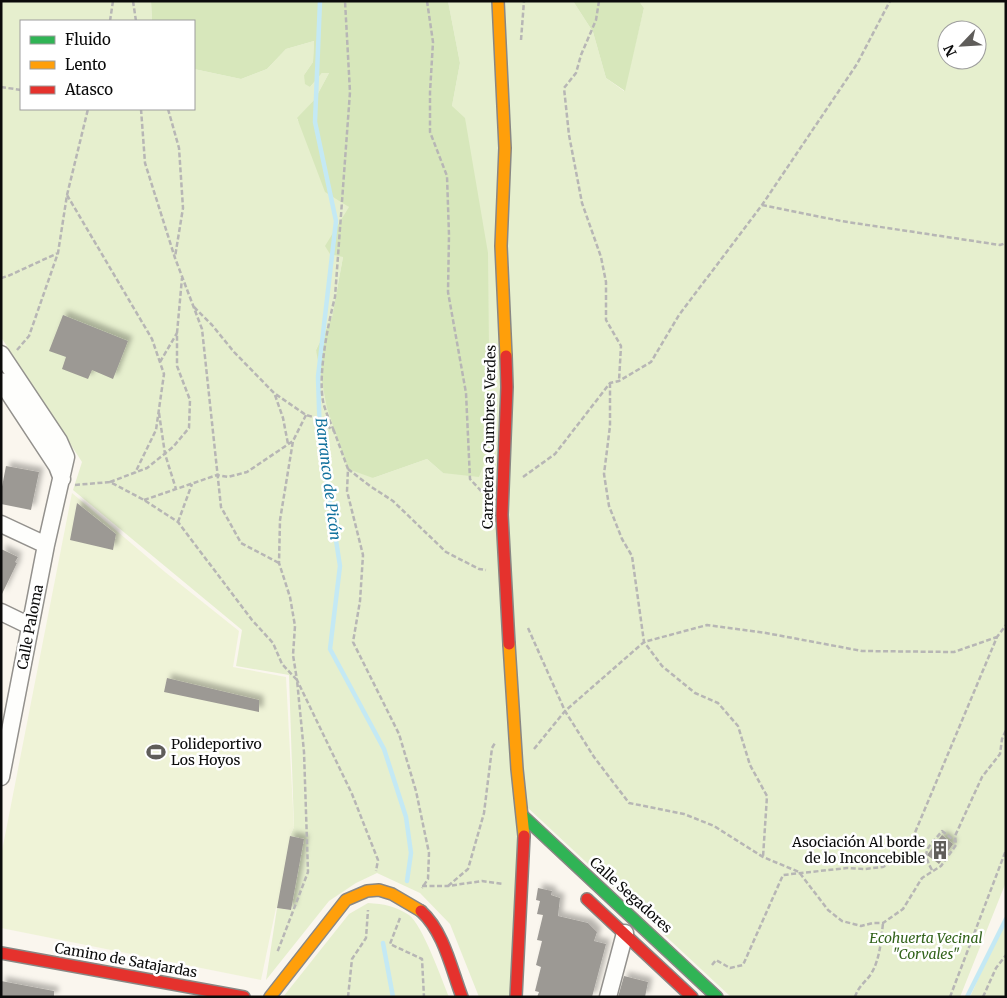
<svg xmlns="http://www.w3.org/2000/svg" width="1007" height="998" viewBox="0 0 1007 998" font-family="Merriweather,serif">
<defs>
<filter id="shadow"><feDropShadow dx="4.5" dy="-4.5" stdDeviation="2.5" flood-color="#0004"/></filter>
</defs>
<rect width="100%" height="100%" fill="#faf6ee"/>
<path fill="#e6efce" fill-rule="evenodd" d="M1,1H151L152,21H21V109H194V69L241,79L267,69L286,49L314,41L313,62L304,75L310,87L322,73H329L315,99L297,119L349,207L343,257L332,317L316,350L373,478L427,459L443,473L452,106L460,63L448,1H573L593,32L606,78L624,91L644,8L639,1H1006V882L960,997H731L527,807L510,997H479L450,924L420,893L377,873L356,883L329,901L266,980L277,908L291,910L304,839L290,836L294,827L289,675L236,666L242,630L73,490L82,462L1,337ZM947,30H977V60H947Z
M368,903C384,904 395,906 409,915C422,924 442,980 449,997H283L349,914Z
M1006,917V997H970Z"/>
<path fill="#d7e7bb" d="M151,1H448L460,63L452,106L465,118L488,253L490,448L479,477L443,473L427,459L373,478L348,469L327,408L316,350L332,317L343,257L330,254L325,246L349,207L325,192L297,118L315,99L329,73H322L310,87L305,84L304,75L313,62L314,41L286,49L267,69L241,79L194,69V21H152Z
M573,1H639L644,8L625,91L606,78L593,32Z"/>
<path fill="#eff3d7" d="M72,493L165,572L239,631L233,667L286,677L294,827L290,836L304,839L291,910L276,908L261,980L1,928V856Z"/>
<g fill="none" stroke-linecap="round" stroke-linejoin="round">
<path stroke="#c4e9f4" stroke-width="4.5" d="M320,1L315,122L336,221L318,377L320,438L340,566L330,649L384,749L406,817L411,853L407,881
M383,943L393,997
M967,997L1006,919"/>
</g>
<path fill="#9c9994" filter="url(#shadow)" d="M63,315L128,341L113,379L92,370L88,379L62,369L66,357L49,351Z
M6,466L39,472L31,510L1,504V492Z
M77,503L116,534L113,550L70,540Z
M1,549L18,557L15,562L17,563L1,596Z
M167,678L259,700V712L164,692Z
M942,835L953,844L939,864L927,855Z
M290,836L304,839L291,910L277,908Z
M538,888L552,891L551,895L560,898L558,916L588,923L597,932L594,941L606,944L592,997H537L539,992L535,991L541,967L536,965L542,941L537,940L543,915L537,914L540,901L536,900Z
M624,976L648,982L645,997H618Z
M1,981L54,991V997H1Z"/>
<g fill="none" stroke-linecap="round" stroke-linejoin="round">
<g stroke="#93918d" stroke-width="19">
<path id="street" d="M1,354L59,441L66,457L46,545L1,777
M1,381L57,466L62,479
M1,524L46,545
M1,612L30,626
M608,997L625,933"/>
</g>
<g stroke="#898784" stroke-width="14">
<path id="fast" d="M523,816L717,997"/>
</g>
<g stroke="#898784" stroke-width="14">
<path id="slow" d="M498,1L505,148L501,246L506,356
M509,644L517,769L524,836
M270,997L346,900L367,891L379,890L392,894L421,911"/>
</g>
<g stroke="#898784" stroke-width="14">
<path id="jam" d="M506,356L507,387L502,515L509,644
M587,899L692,997
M421,911C444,932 451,968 462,997
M1,953L244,997
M516,997L524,836"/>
</g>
<path stroke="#b7b6b5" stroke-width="2.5" stroke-dasharray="5 2.5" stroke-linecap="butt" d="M133,1L136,21
M427,1L433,42L430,92V132L447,176L449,235L448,292L466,393L470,479L483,493
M599,1L596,20L581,55L576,73L564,88L569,135L582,203L601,257L606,282V320L621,346L619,381
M110,21L113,1
M521,40L524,1
M1,87L21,90
M141,109L145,163L175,258L202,329L221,507L241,543L279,563
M168,109L179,148L183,208L175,257
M67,195L152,339L164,374L156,430L135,473
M762,205L841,221L1000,245L1006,243
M1,278L8,276L58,253
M194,307L212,325L234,352L274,393L306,415L317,418L334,431L348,469L347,491L363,555L360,601L353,642L399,734L416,791L429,853L428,879L422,888
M17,350L29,336L58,253L67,195L88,109
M160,362L177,333
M610,383V426L604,474L609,506L622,539L632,556L644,642L662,666L695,693L718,703L738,726L750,765L767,796L763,857
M275,395L283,418L288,444
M159,413L165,454L176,489
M306,415L293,441L280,520L279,563L290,597L295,626L293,655L297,680L352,794L378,860L376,871
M334,431C330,421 325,411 323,401C318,374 328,324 335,297L350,92L345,1
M348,469L370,486L393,501L446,552L479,569L486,570
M523,477L555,454L610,383L619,381L651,362L679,315L762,205L857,64L890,1
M110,482L147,468L173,447L189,428L190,400L177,366V333L182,278
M75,485L110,482L144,500L178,522L252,620L273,643L282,664L297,680L304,752L308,872L277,953
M144,500L217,475L228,477L247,472L293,441
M178,522L192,484
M528,628L565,711L594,757L629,803L684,814L714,826L763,857L799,872L828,910L842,921L861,926L873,923H883L903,909L922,878L941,866L956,845L955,836L982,777L1000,754L1002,739L1006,730
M534,749L565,711L644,642L707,625L766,633L862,651L954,652L997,637
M932,870C920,849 929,848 942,831L955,841
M422,886H448L482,881L503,884
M448,886L468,869L484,813L492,748L495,743
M400,918L390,944L422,959L424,997
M712,965L716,960L730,968L743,965L783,875L847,868L865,869L883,867L906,854L997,637L1006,625
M348,997L352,959L366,938L368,910
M855,997C859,985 865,983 871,974C880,959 881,941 883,923
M950,997L1006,850
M983,997L996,968L1006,955"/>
<use href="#street" stroke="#fefefc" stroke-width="16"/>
<use href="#fast" stroke="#30b455" stroke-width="11"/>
<use href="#slow" stroke="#ff9f0a" stroke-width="11"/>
<use href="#jam" stroke="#e5322d" stroke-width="11"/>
</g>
<defs>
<g id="stadium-bare" transform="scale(1.5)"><path d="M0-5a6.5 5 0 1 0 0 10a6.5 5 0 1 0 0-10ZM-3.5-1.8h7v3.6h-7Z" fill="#5f5d5a" stroke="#fff" stroke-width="2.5" paint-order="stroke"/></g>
<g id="building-bare" transform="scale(1.5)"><path d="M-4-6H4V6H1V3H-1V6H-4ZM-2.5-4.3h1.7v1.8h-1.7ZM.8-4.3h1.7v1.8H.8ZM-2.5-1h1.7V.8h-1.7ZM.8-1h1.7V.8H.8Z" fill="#5f5d5a" stroke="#fff" stroke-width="2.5" paint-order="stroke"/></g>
</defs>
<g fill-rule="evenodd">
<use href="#stadium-bare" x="156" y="752"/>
<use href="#building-bare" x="940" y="850"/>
</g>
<g text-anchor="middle" stroke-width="5" stroke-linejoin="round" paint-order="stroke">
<g font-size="14" fill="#0b0b0b" stroke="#fff">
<text transform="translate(489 437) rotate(-89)" y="5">Carretera a Cumbres Verdes</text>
<text transform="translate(30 627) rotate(-79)" y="5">Calle Paloma</text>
<text transform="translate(631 895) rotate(42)" y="5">Calle Segadores</text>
<text transform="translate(126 960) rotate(10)" y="5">Camino de Satajardas</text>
</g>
<g font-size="14" fill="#0b0b0b" stroke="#fff" text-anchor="start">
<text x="171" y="749">Polideportivo<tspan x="171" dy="16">Los Hoyos</tspan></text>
<text x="925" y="847" text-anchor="end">Asociación Al borde<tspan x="925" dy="16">de lo Inconcebible</tspan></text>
</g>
<g font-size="14" font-style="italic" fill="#32631b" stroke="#fff">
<text x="926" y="943">Ecohuerta Vecinal<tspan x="926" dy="16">"Corvales"</tspan></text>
</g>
<g font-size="15" font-style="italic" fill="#13729e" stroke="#fff">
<text transform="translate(328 479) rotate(83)" y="5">Barranco de Picón</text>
</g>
</g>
<rect width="1007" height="998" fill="none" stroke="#0b0b0b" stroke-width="5"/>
<rect x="20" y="20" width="175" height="90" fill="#ffffff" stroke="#9d9d9d"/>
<rect x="30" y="36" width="25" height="8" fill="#30b455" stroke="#9d9d9d"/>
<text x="65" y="45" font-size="15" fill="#0b0b0b">Fluido</text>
<rect x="30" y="61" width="25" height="8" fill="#ff9f0a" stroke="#9d9d9d"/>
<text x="65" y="70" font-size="15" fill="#0b0b0b">Lento</text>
<rect x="30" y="86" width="25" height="8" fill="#e5322d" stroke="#9d9d9d"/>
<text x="65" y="95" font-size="15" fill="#0b0b0b">Atasco</text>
<g transform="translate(962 45) rotate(245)"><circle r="24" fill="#ffffff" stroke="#9d9d9d"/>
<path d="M0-4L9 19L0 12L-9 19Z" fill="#5f5d5a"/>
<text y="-8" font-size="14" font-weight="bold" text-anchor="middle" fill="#0b0b0b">N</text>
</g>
</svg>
